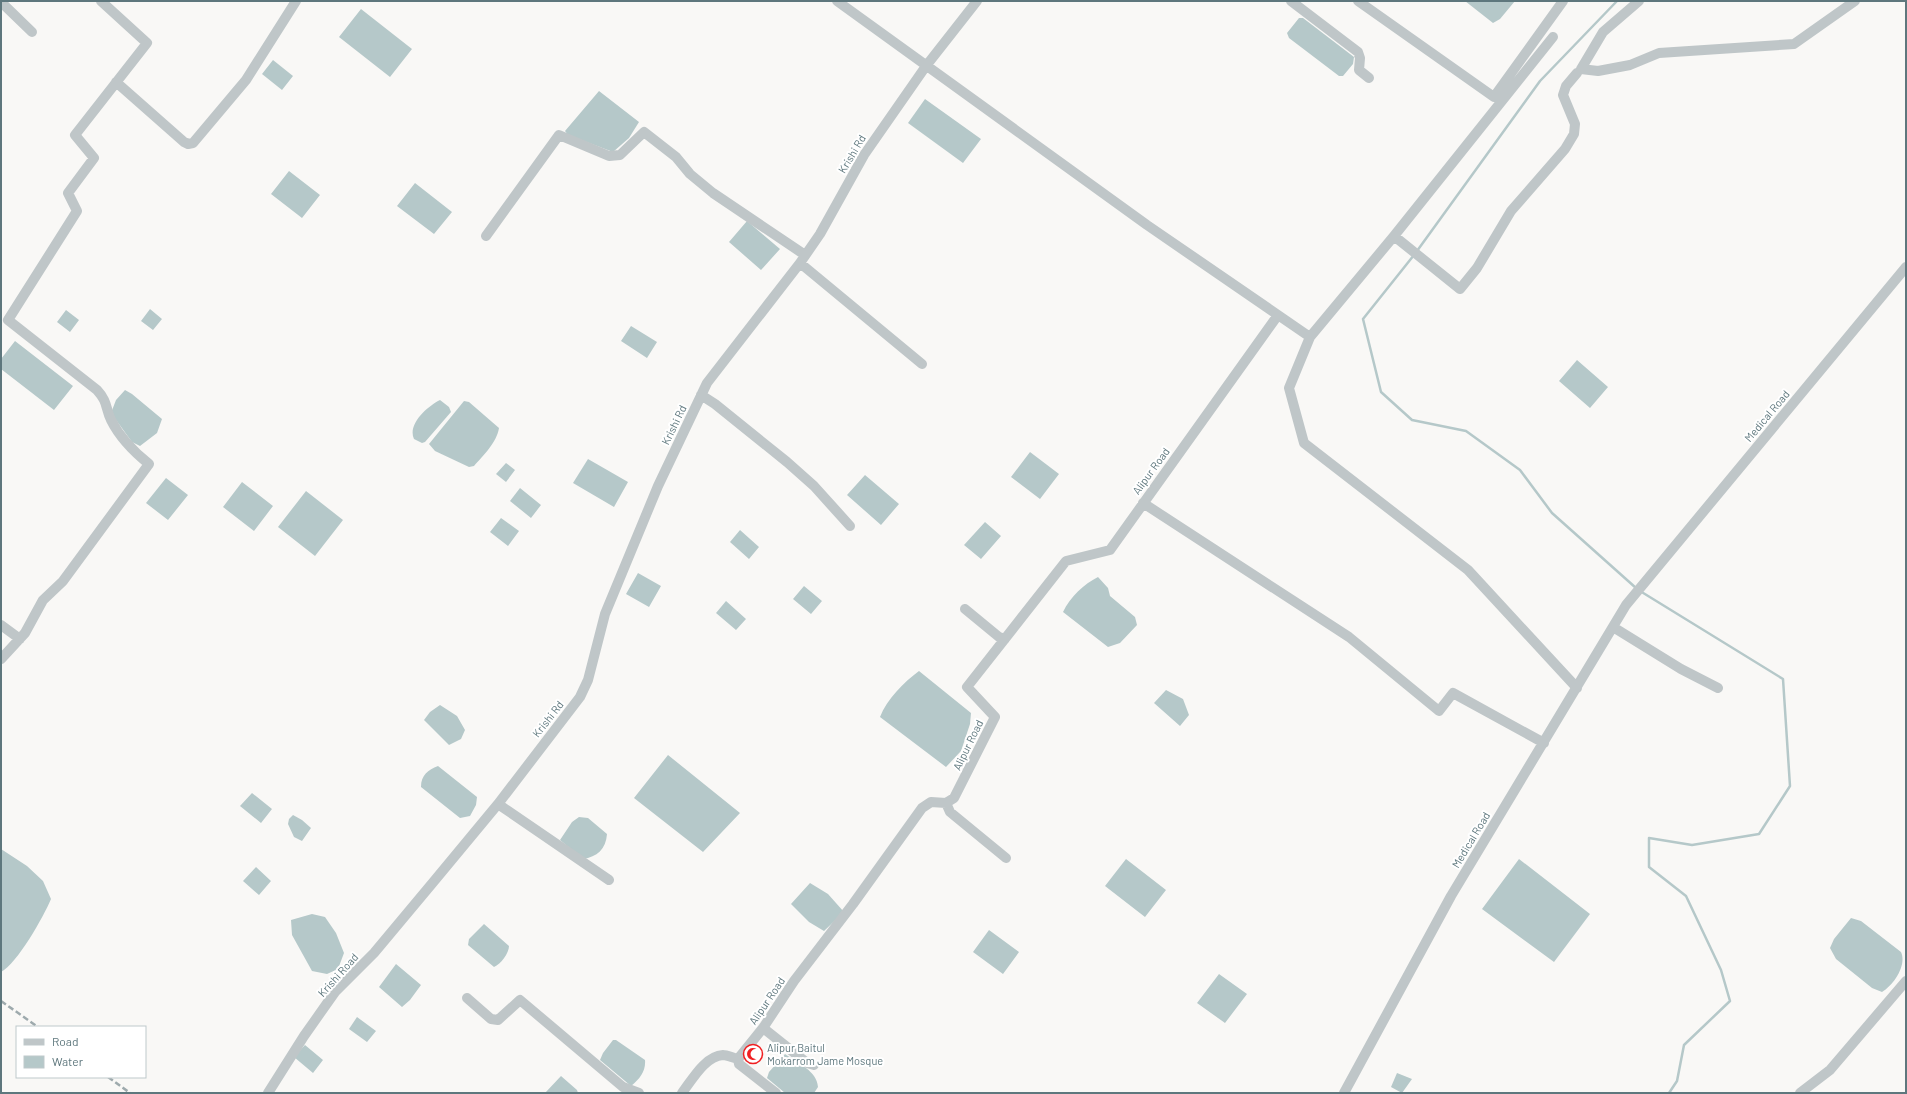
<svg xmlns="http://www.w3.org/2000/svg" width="1907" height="1094" viewBox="0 0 1907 1094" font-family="Barlow,sans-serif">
<rect width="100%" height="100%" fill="#f9f8f6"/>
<path fill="#b5c8c9" d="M1465,1H1515L1500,19L1493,23Z
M361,9L412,49L390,77L339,37Z
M1299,18H1303L1354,57L1353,64L1343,76H1339L1289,38L1287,33Z
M273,60L293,76L282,90L262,74Z
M599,91L639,122L629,138L613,152L568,135L565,131Z
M925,99L981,139L963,163L908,123Z
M289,171L320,195L302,218L271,194Z
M415,183L452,212L434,234L397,206Z
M747,221L780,249L761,270L729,242Z
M150,309L162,319L153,330L141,321Z
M66,310L79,320L70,332L57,322Z
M631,326L657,342L647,358L621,341Z
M15,341L73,386L54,410L1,369V359Z
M1577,360L1608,387L1590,408L1559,381Z
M125,390L132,394L162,419L157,433L140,446L132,442L111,413L116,400Z
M440,400L449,407L451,412L425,442L422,443L414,439C407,424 428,406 440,400Z
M464,401L469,402L499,428C497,442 483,456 474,466L469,467L435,451L429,444Z
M1030,452L1059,474L1040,499L1011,477Z
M588,459L628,482L614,507L573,483Z
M506,463L515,470L506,482L496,474Z
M865,475L899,504L881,525L847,495Z
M166,478L188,495L168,520L146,503Z
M242,482L273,506L254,531L223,507Z
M520,488L541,505L531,518L510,501Z
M306,491L343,520L315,556L278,527Z
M501,518L519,531L508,546L490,532Z
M985,522L1001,536L981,559L964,545Z
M740,530L759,547L749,559L730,542Z
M638,573L661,586L649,607L626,594Z
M1098,577L1108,588L1110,596L1135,617L1137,625L1120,643L1108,647L1063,612C1070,597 1084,584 1098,577Z
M804,586L822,601L811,614L793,599Z
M726,601L746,619L736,630L716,613Z
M919,671L971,713L970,724L961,751L946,767L880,717C887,699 904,682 919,671Z
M1166,690L1183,699L1189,715L1180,726L1154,703Z
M440,705L457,716L465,730L461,739L449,745L424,720L430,712Z
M668,755L740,813L703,852L634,798Z
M438,766L477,797L476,805L470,816L460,818L421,787C421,775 428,770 438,766Z
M252,793L272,809L261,823L240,806Z
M293,815L302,820L311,828L302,841L294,837L288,824L289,819Z
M579,817L588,818L607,834C606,849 597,857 583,859L560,840L572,822Z
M1,849L27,866L43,881L51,899C44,916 17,964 1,972Z
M1126,859L1166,890L1145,917L1105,886Z
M1519,859L1590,914L1554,962L1482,909Z
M256,867L271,881L259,895L243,881Z
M810,883L828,894L844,912L824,931L809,922L791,904Z
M312,914L325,917L336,933L344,953L338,969L327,974L312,971L292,935L291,920Z
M1851,918L1861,921L1901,952C1907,965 1894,985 1882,992L1872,988L1836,959L1830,948L1834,939Z
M484,924L509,946C509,953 501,964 494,967L468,945L469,939Z
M989,930L1019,952L1003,974L973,952Z
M396,964L421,985L410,1000L402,1007L379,987Z
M1219,974L1247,994L1225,1023L1197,1003Z
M357,1017L376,1031L367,1042L349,1029Z
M613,1040H616L645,1060C646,1071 640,1079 631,1086L600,1060L603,1053Z
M305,1045L323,1060L313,1073L294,1057Z
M785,1054C798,1063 817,1071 818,1087L814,1093H785L767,1078L769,1072Z
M1397,1073L1412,1079L1402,1093L1391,1087Z
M561,1076L577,1090L578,1093H545Z"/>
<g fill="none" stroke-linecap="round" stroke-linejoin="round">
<path stroke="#b5c8c9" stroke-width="2.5" d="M1417,251L1540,81L1617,1
M1414,255L1363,319L1381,392L1412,420L1466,431L1520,470L1552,513L1636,588
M1640,591L1783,679L1790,786L1759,834L1692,845L1649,838V867L1686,896L1721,970L1730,1001L1684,1045L1677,1081L1669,1093"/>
<path stroke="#bfc6c8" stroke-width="10" d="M837,1L1147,225L1310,337L1394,236L1553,37
M1291,1L1358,52L1360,58L1359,70L1369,78
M1358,1L1494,97L1563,1
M1639,1L1603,32L1581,69L1598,71L1630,65L1659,53L1794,44L1855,1
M1,2L32,32
M116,82L184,142L188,144L193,143L246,80L296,1
M486,236L559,135L609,156L620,155L644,132L676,157L690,174L713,193L805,255
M1394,236L1460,289L1477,268L1511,211L1565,149L1574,134L1575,124L1563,95L1566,86L1577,73
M800,263L922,364
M1310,337L1289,388L1304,443L1468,570L1577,688
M701,395L715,404L787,462L814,486L850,526
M1143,503L1349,637L1439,711L1453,693L1544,743
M965,609L999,637L1005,639
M1,625L20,639
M1613,627L1681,669L1718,688
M1,659L25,633L43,600L63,581L149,464C134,452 120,438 111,420C105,407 108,402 97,390L8,320L77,211L68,193L94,158L75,135L147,43L101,1
M946,803L950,812L1006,858
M498,804L609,880
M467,998L491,1019L498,1020L520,1000L623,1087L639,1093
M763,1028L807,1063L814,1065
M268,1093L304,1036L335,992L374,953L435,880L498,804L580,697L588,680L605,614L658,486L707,383L800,263L820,234L864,155L926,66L977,1
M682,1093C692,1080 705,1056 723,1055C727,1055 733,1058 738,1059
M776,1093L739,1064L738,1059L763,1028L794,981L853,904L922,808L931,802L946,803L954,798L995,717L967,687L1066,561L1110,550L1278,315
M1344,1093L1451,896L1626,605L1906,267
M1800,1093L1830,1070L1906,981"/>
<path stroke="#9eaaad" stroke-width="2.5" stroke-dasharray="6 3" stroke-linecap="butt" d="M1,1001L38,1027
M108,1077L130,1093"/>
</g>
<defs>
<g id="mosque-ring" transform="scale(1)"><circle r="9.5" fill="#fff" stroke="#f01f21" stroke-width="1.5"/><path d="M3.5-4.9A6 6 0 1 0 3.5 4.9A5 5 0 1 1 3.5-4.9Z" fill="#f01f21"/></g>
</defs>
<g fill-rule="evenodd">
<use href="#mosque-ring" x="753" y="1054"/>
</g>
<g text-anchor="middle" stroke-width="4" stroke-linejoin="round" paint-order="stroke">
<g font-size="11" fill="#5e777d" stroke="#fff">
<text transform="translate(852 154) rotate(-59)" y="4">Krishi Rd</text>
<text transform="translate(1767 416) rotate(-50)" y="4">Medical Road</text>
<text transform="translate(674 425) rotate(-64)" y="4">Krishi Rd</text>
<text transform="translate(1151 471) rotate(-54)" y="4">Alipur Road</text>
<text transform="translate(548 719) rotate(-52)" y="4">Krishi Rd</text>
<text transform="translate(968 745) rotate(-64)" y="4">Alipur Road</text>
<text transform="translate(1471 840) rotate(-59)" y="4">Medical Road</text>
<text transform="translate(338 975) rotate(-48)" y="4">Krishi Road</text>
<text transform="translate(767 1001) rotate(-56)" y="4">Alipur Road</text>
</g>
<g font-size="11" fill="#5e777d" stroke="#fff" text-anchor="start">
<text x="767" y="1052">Alipur Baitul<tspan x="767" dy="13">Mokarrom Jame Mosque</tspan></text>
</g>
</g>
<rect width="1907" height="1094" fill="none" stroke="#5e777d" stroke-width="4"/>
<rect x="16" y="1026" width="130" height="52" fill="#ffffff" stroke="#bfc9cb"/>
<rect x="24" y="1039" width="20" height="6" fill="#bfc6c8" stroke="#bfc9cb"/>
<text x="52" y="1046" font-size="12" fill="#5e777d">Road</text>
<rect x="24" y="1056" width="20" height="12" fill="#b5c8c9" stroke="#bfc9cb"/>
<text x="52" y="1066" font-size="12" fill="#5e777d">Water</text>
</svg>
